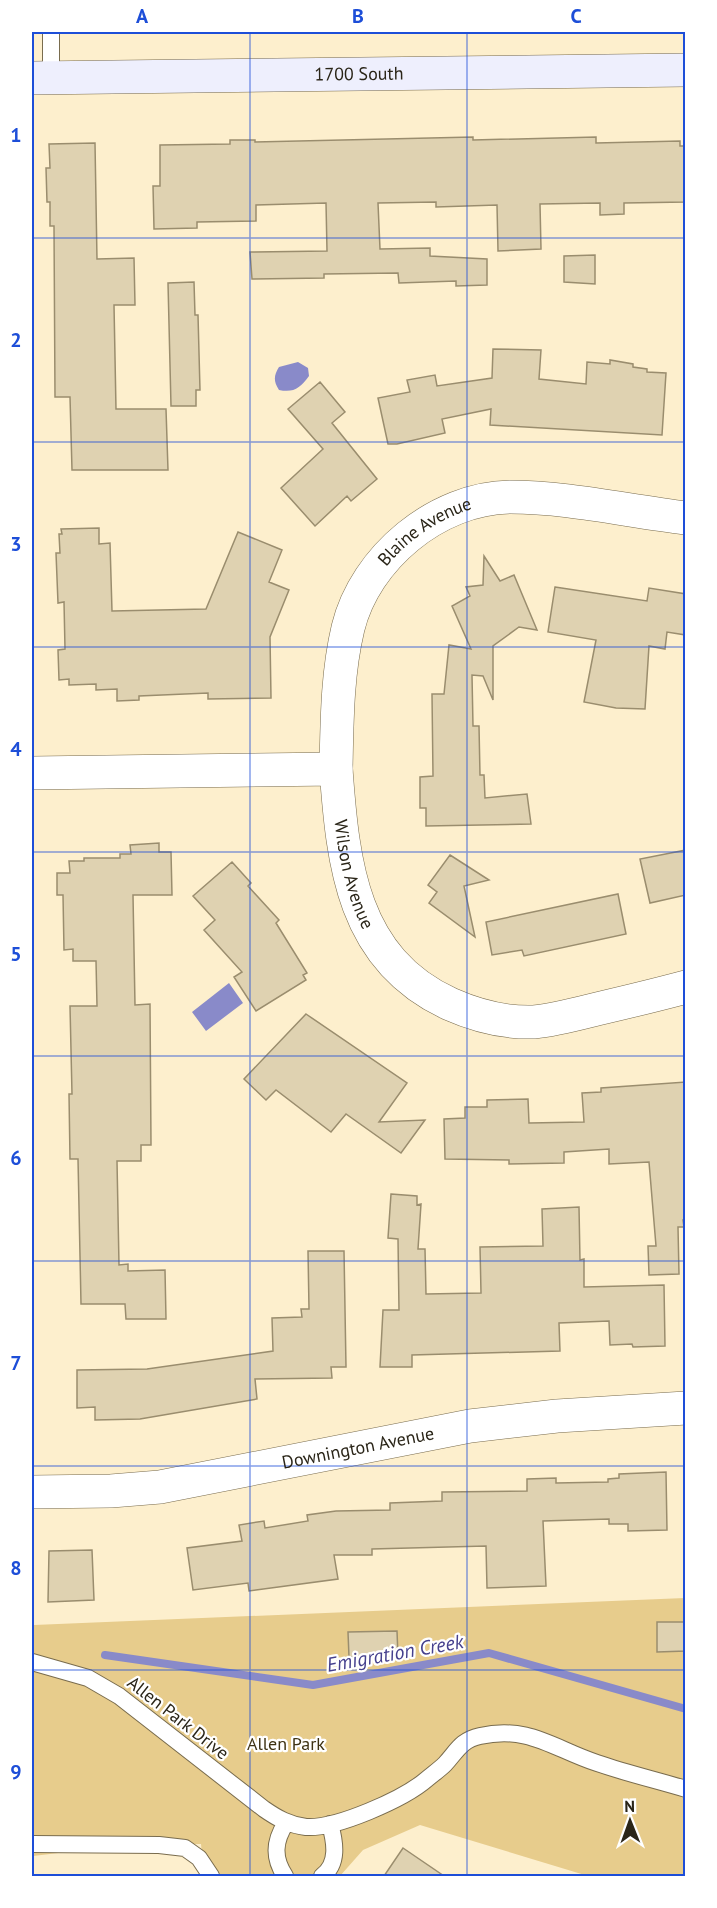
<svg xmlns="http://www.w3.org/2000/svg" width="717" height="1908" viewBox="0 0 717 1908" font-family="'PT Sans',sans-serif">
<rect width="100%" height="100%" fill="#fdefcd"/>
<path fill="#e7cc8c" d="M685,1598V1876H588L420,1825L363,1850L340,1876H204L201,1844L126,1845L33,1856L34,1625Z"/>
<path fill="#898ac9" d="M298,362L308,368L309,376C300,388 294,393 279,390C273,381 274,375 279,367Z
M229,983L243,1003L206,1031L192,1012Z"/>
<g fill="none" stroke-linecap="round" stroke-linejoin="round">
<path stroke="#898ac9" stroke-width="8" d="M105,1655L313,1685L489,1653L686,1709"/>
</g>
<path fill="#dfd2b1" stroke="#9a8d6e" stroke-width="1.5" d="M473,137V140L596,137V143L680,141V146H686V202L624,203V214L600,215V203L540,204L541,249L498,251L497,205L436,207V202L378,203L380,249L430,248V256L487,259V285L456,286V281L399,283L398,273L324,274V278L252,279L250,252L327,251L326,203L256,205V221L197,222V228L154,229L153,186H160V145L230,144V140H255V142Z
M95,143L97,259L134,258L135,305H114L116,409H166L168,470H72L70,397H55L54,226H50V202H47L46,168H50L49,144Z
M595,255V284L564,282V256Z
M194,282L195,315H198L200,390H196V406H171L168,283Z
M493,349L541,350L539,379L586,384L587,362L610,364V360L633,364V367L647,369V372L666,373L662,435L490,425L491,409L442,419L445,433L397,444H388L378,398L410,392L407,380L435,375L437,386L492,378Z
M320,382L345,412L332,423L377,479L351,501L347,496L315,526L281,488L323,449L288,409Z
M99,528V544L110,543L112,611L206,609L238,532L282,550L269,582L289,590L270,637L271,698L208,699V693L139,696V700L117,701V689L96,690V684L69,685V679L59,680L58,650L65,649L64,602L58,603L56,553H60L59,534H62L61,529Z
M484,556L500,581L514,575L537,630L519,627L493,646V700L483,676L472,675L473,726H479L480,775H484L485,798L527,794L531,824L426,826V808H420V777L433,776L432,694H444L449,645L471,649L452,606L470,596L466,587L483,585Z
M555,587L647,601L649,588L686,594V635L667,632L665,649L649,646L645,709L616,708L584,702L596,640L548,632Z
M159,843V852H171L172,895H133L135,1005L150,1004L151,1145H141V1161H117L119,1265L128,1264V1271L165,1270L166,1319H126L125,1304H81L78,1159H70L69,1094H72L70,1006H97L96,961H73V949L64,950L63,895H57V873H70L69,861H84V858H120V854H131L130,845Z
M686,850V895L650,903L640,859Z
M450,855L489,880L464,886L475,937L429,903L437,892L428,885Z
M232,862L251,883L248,886L279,920L276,923L307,973L303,975L306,980L256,1011L234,977L242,972L204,930L215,920L193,896Z
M618,894L626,934L524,956L522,950L492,955L486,922Z
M306,1014L407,1083L379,1122L425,1120L401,1153L346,1114L331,1132L276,1090L266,1100L244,1079Z
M686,1082V1220H683L684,1227H678L679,1274L649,1275L648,1246H656L649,1162L609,1164V1149L564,1152V1163L509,1164V1160L445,1159L444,1119L465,1118V1107H487V1100L528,1099L529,1123L584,1122L582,1093L601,1092V1088Z
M391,1194L417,1196V1205L421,1204L418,1249H425L426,1294L481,1293L480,1247L543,1246L542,1209L579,1207L580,1260L584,1259V1287L664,1285L665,1346L633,1347L632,1344L610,1345L609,1321L559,1323L560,1351L412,1355V1367H380L383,1310H399L398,1239L388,1238Z
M308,1251H344L346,1367H331L332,1378L255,1379L257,1399L140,1419L95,1420V1407L77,1408V1370L147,1369L273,1351L272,1318L302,1317L301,1309H309Z
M666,1472L667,1530L628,1531V1524H609V1519L543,1521L546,1586L487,1588L486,1546L372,1549V1555H334L338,1579L249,1591L248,1583L193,1590L187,1548L242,1541L239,1525L264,1521L265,1528L308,1521L307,1515L336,1511L390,1510V1503L442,1501V1492L527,1491V1479L556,1478V1483L608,1482V1479L619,1478V1474Z
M92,1550L94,1600L48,1602L49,1551Z
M657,1622H686V1651L657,1652Z
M397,1631L398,1657H349L348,1632Z
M403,1848L444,1876H384Z"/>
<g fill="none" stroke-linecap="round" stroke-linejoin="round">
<g stroke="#796c4e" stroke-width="18">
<path id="lane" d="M51,78V32
M32,1662L88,1678L119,1696L264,1809C277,1818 289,1825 306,1827C336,1829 404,1799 427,1779C433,1774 440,1769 445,1764C457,1751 461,1740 480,1736C529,1725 554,1749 597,1763C626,1773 656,1780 686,1789
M32,1844L159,1845L185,1848L199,1858L211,1876
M285,1876C273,1858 274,1841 286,1823
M322,1876C339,1864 335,1842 330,1824"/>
</g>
<g stroke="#796c4e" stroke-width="34">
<g id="street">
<path id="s1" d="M336,769C337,722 337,674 348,628C365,558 437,498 510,497C568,497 627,511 686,518"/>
<path id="s2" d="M32,773L336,769C343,864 352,959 450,1004C477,1016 505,1023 534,1022C555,1020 577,1014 597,1009C627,1002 656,995 686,987"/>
<path id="s3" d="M32,1492L111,1491L160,1487L470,1426L557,1416L686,1408"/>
</g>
</g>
<g stroke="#796c4e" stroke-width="34">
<g id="secondary">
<path id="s4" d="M32,78L686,70"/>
</g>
</g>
<use href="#lane" stroke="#fff" stroke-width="16"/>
<use href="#street" stroke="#fff" stroke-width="33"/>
<use href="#secondary" stroke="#eeeffd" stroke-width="33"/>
</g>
<path fill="none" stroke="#1d4ed8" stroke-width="1.5" stroke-opacity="0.55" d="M250,32V1876M467,32V1876M32,238H686M32,442H686M32,647H686M32,852H686M32,1056H686M32,1261H686M32,1466H686M32,1670H686"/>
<g text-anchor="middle" stroke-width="4.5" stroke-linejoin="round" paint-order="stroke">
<g font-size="18" fill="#2a2518" stroke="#fff">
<text dy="6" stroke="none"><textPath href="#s4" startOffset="327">1700 South</textPath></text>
<text dy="6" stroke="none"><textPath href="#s1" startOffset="270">Blaine Avenue</textPath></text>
<text dy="6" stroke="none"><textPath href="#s2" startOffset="411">Wilson Avenue</textPath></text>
<text dy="6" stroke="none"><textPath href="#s3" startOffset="330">Downington Avenue</textPath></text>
<text transform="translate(178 1718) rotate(38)" y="6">Allen Park Drive</text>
</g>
<g font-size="18" fill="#3e3213" stroke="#fff">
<text x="286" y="1750">Allen Park</text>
</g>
<g font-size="20" font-style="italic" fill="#45408d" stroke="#fff">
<text transform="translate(395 1653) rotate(-10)" y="7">Emigration Creek</text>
</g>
</g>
<rect width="717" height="1908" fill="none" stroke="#ffffff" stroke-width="66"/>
<g transform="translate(630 1821) rotate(359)" stroke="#ffffff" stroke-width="4.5" paint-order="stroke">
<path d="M0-4.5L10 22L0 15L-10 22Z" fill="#2a2518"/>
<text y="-9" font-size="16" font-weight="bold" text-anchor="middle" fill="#2a2518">N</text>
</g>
<rect x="33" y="33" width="651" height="1842" fill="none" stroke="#1d4ed8" stroke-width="2"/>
<g font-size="20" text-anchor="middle" font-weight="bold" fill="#1d4ed8">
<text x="142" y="23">A</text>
<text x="358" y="23">B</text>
<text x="576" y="23">C</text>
<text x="16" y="142">1</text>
<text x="16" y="347">2</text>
<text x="16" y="551">3</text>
<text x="16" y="756">4</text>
<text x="16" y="961">5</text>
<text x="16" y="1165">6</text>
<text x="16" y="1370">7</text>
<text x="16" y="1575">8</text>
<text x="16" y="1779">9</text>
</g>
</svg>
